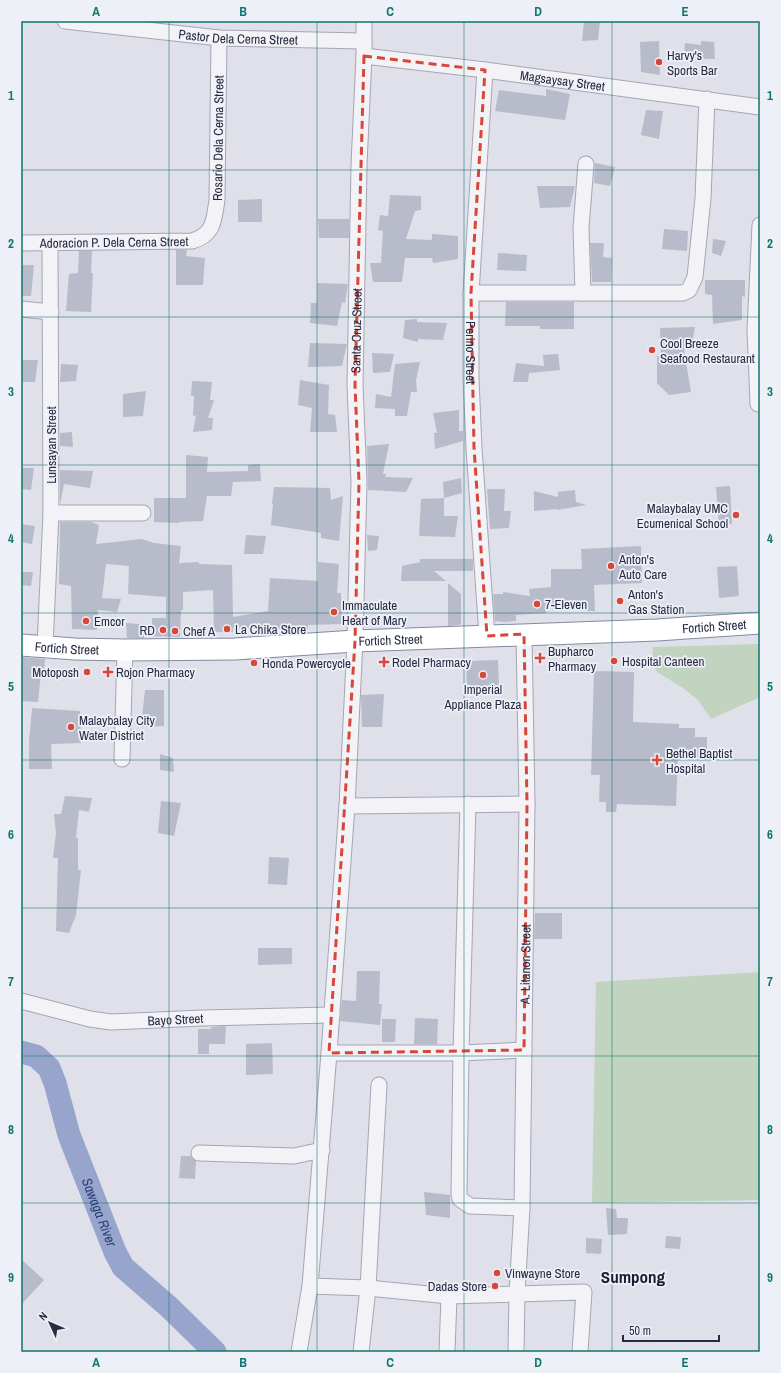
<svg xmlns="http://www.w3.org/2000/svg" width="781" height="1373" viewBox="0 0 781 1373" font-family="'Archivo Narrow',sans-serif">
<rect width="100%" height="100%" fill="#dfe0e9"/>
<path fill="#c0d4bf" d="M760,644V697L711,719L698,700L683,688L657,672L652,662L653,647Z
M760,972V1200L592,1203L596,982Z"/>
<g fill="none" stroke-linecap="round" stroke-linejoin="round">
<path stroke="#97a4cc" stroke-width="23" id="s1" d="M21,1052L36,1056L49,1068L55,1083L69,1135L115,1252L123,1267L169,1307L215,1352"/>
</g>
<path fill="#b8bbc9" d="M584,21H600L598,40L582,41Z
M659,41L660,75L641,72L640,42Z
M701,41L714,42L715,59L684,58L685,43L701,45Z
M546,89L570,94L565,120L495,111L499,90L546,96Z
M646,110L663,111L659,139L641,135Z
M595,163L615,167L610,186L594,183Z
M537,186H575L570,207L540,208Z
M390,195L421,196V210L415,211L406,239L432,240V234L458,236V259L433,263L432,258H405L402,282H373L370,263H381L383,231L378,230L380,215L388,216Z
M262,199V222H238V200Z
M318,219H349V238H319Z
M664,229L688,231L687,251L662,249Z
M713,239L726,241L721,256L712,253Z
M590,243H604L603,257L612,258L611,282H592Z
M176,250H187L186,256L205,258L203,285H176Z
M79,251H92L91,273H93L91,312L66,311L69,274L78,273Z
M498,253L527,255L526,271L497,270Z
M21,265H34L31,296H21Z
M705,280H745V297L742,296V320L713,324L712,295L705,294Z
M317,283L348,284L345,303L342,302L337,326L310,323L311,303H317Z
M506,302H574V329H540V326H505Z
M417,319V322L447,323L443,340L418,339V342L403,338L405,320Z
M695,327L691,350H684L691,392L669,395L657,383V356H661L660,328Z
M310,343L347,344L342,366L308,367Z
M372,353L394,354L390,372L373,373Z
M558,354L560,370L529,373L528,382H513L516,363L544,366L543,355Z
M21,360H38L35,382H21Z
M420,362L416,380L417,392H411L407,416H395V409L375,408L376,394L391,397L395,364Z
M61,364L78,365L76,381L60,382Z
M300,380L329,385L328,414L335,415L337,432H310L312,408L298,405Z
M192,381L212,382L210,400H214L208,418H213L212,430L193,432L196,415L193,416L194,396H191Z
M146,391L143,416L123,417V394Z
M459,410V431H463V441L435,449L434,433H437L433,413Z
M72,432L73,447L60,446V433Z
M389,444L383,474H386L385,477L413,478L406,492L368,490L367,446Z
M186,455L208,457L207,472L248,471V465L260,464L261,481L233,482L231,496H207L203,521L179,522V523L154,522V498H186Z
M21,468H34L31,490L21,489Z
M60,470L93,471L90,488L64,484L60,504Z
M461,478L462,493L444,498L443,482Z
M730,486L732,524L719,525L716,487Z
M274,487L330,488L331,500L343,496L339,541L321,538V533L271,525L273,504H272Z
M487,489H505L504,511H511L509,528L490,529Z
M575,490L576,502L586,505L557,510V509L534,511V491L558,497V492Z
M444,498V516H458L455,537L419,536L421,499Z
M60,522H91L99,525L96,544L142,539L154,543L181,546L179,563L199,562V564L232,565L233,617L268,611L270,578L318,581V562L339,564L337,593H341L342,624L308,625V629L297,630V628L266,629L233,628V632H214L213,590L183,592V610H181L180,637L144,636V638H127L126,623L152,625V618H166V597L128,594L129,566L106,564L102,598L121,599L117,612L98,610L97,630L72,629L71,586L59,584Z
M21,524L35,526L32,544L21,542Z
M246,535L266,536L263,554H244Z
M367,535L379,536L377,550L368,551Z
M641,546L642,583L594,585L595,611H583V607L546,606V613L516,615V621L504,622L495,621L493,594H503V592L530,596L529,589L551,587V569H582L581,549Z
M420,559H473V571H434L446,581H401L402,566L420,562Z
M737,566L739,596L719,598L717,567Z
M21,572H33L31,586L21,585Z
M448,583L461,594V624L458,625L448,626Z
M21,657L45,659L44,673H41L38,702L21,701Z
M498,660L499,690L467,691L466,661Z
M594,671L634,672L633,722L679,724V728H695V737H707V757H678L676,806L617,804L616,812H606V802H599L600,775H591Z
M145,690H164V726L141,727Z
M384,694L382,727H362L361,695Z
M32,708L80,711L81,743L51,744L52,769H29V741Z
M160,754L173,758L174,772L160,770Z
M65,796L92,798L89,812L79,810L76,838H78V870H81L76,915L69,933L56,931L58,858H53L56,833L54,814H61Z
M161,801L181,803L174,836L158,833Z
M269,857L289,858L287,885L268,884Z
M535,913H562V939H534Z
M258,948H292V964L258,965Z
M357,971H380L379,1004H382L380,1025L340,1021L342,1000L356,1001Z
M415,1018L438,1019L437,1044H414Z
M382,1019H396L395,1042H382Z
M226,1026L225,1044H209V1054H198V1029H211V1027Z
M272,1043L273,1074L246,1075V1044Z
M181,1156H191L196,1161L195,1179L179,1178Z
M424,1192L450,1195V1218L426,1215Z
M606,1208L616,1209L617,1218H628L627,1234L608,1235Z
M666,1236L681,1237L680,1249L665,1248Z
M586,1238L602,1239L601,1254L586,1253Z
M21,1259L44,1280L21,1305Z"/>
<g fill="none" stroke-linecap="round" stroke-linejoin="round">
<g stroke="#a4a6b4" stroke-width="17">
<g id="minor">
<path id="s2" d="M65,21L219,38L364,41"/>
<path id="s3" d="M364,56L485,70L760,107"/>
<path id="s4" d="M485,70L471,293V378L474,448L487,636"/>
<path id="s5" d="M21,243L192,241C214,235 214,220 217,200L219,38"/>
<path d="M471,293H683L689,290L695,277L703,198L707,99"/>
<path d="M583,293L581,228L586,164"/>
<path d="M21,309L51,312"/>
<path d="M758,404L755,330L760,225"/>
<path d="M51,513H143"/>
<path d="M45,647L51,513L50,243"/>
<path d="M122,759L125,650"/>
<path d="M468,804L461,1053L459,1194L460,1199L470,1206L522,1208"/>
<path d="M347,806L527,804"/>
<path id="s6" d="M21,1001L90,1019L111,1022L203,1018L332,1015"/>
<path d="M329,1053H461L524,1050"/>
<path d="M199,1153L294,1156L322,1150"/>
<path d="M310,1286L368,1288L449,1296L584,1292L580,1352"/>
<path id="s7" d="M299,1352L310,1286L329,1053L347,806L355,641L359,482L355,385L359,165L364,56V21"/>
<path d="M361,1352L368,1288L379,1085"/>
<path d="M447,1352L449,1296"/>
<path id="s8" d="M516,1352L517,1293L522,1208L527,804L524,634"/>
</g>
</g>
<g stroke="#858aa1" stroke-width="23">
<g id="highway">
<path id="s9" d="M21,645L75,649L125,650L235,649L355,641L657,630L760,623"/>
</g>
</g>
<use href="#minor" stroke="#f2f2f7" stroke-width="15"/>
<use href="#highway" stroke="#fff" stroke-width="21"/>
</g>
<path fill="none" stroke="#d8463a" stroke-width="3" stroke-dasharray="8 5" stroke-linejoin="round" d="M364,56L485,70L471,293L474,448L487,636L524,634L527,804L524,1050L329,1053L355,641L359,482L355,385Z"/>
<path fill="none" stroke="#0f766e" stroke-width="1" stroke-opacity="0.55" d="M169,21V1352M317,21V1352M464,21V1352M612,21V1352M21,170H760M21,317H760M21,465H760M21,613H760M21,760H760M21,908H760M21,1056H760M21,1203H760"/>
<g fill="#d8463a" stroke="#eef0f7" stroke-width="1.5">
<circle cx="659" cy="62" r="4"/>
<circle cx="652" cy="350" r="4"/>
<circle cx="736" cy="515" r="4"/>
<circle cx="611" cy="566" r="4"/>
<circle cx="620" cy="601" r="4"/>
<circle cx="537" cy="604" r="4"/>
<circle cx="334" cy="612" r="4"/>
<circle cx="86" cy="621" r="4"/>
<circle cx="227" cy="629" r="4"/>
<circle cx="163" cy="630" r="4"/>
<circle cx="175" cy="631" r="4"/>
<path d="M538 652h4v4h4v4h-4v4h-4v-4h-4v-4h4z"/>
<circle cx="614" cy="661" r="4"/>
<path d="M382 656h4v4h4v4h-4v4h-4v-4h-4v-4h4z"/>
<circle cx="254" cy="663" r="4"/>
<circle cx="87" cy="672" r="4"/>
<path d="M106 666h4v4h4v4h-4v4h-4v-4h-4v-4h4z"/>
<circle cx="483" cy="675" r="4"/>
<circle cx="71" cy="727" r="4"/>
<path d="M655 754h4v4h4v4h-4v4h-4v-4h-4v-4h4z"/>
<circle cx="497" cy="1273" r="4"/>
<circle cx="495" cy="1286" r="4"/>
</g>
<g text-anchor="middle" stroke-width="3.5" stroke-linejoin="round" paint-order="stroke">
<g font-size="13" fill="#262a42" stroke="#eef0f7">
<text dy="5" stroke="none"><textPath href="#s2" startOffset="174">Pastor Dela Cerna Street</textPath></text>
<text dy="5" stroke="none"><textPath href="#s3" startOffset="200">Magsaysay Street</textPath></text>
<text dy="5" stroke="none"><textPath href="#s5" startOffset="285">Rosario Dela Cerna Street</textPath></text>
<text dy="5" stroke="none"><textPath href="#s5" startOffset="93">Adoracion P. Dela Cerna Street</textPath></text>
<text dy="5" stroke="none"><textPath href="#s7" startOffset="1024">Santa Cruz Street</textPath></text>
<text dy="5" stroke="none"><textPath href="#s4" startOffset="283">Perino Street</textPath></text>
<text transform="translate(51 445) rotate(-90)" y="5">Lunsayan Street</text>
<text dy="5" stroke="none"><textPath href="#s9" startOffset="694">Fortich Street</textPath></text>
<text dy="5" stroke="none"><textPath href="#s9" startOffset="370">Fortich Street</textPath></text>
<text dy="5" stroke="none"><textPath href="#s9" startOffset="46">Fortich Street</textPath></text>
<text dy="5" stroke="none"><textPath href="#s8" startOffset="388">A. Litanon Street</textPath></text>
<text dy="5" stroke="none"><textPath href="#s6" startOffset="157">Bayo Street</textPath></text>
</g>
<g font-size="13" fill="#262a42" stroke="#eef0f7" text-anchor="start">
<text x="667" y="60">Harvy's<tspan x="667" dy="15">Sports Bar</tspan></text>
<text x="660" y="348">Cool Breeze<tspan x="660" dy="15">Seafood Restaurant</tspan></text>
<text x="728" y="513" text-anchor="end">Malaybalay UMC<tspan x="728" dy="15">Ecumenical School</tspan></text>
<text x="619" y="564">Anton's<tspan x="619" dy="15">Auto Care</tspan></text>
<text x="628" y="599">Anton's<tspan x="628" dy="15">Gas Station</tspan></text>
<text x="545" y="609">7-Eleven</text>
<text x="342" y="610">Immaculate<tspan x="342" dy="15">Heart of Mary</tspan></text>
<text x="94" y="626">Emcor</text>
<text x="235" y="634">La Chika Store</text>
<text x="155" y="635" text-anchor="end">RD</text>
<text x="183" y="636">Chef A</text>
<text x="548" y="656">Bupharco<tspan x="548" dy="15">Pharmacy</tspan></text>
<text x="622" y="666">Hospital Canteen</text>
<text x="392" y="667">Rodel Pharmacy</text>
<text x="262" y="668">Honda Powercycle</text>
<text x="79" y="677" text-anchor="end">Motoposh</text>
<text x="116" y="677">Rojon Pharmacy</text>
<text x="483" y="694" text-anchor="middle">Imperial<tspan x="483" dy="15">Appliance Plaza</tspan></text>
<text x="79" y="725">Malaybalay City<tspan x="79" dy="15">Water District</tspan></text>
<text x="666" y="758">Bethel Baptist<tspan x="666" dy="15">Hospital</tspan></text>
<text x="505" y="1278">Vinwayne Store</text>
<text x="487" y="1291" text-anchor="end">Dadas Store</text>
</g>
<g font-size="14" font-style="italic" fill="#2d3e79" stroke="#eef0f7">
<text dy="5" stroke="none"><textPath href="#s1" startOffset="186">Sawaga River</textPath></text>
</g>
<g font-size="17" font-weight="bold" fill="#191c32" stroke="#eef0f7">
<text x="633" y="1283">Sumpong</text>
</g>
</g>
<rect width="781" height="1373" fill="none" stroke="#eef0f7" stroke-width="44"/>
<g transform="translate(50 1323) rotate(314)" stroke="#eef0f7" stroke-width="3" paint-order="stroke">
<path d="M0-3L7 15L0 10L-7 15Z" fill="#262a42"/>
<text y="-6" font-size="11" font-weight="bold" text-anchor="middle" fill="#262a42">N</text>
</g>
<path d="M623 1335v6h96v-6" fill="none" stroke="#262a42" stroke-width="2"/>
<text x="629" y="1335" font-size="12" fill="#262a42" stroke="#eef0f7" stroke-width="3" paint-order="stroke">50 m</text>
<rect x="22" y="22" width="737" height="1329" fill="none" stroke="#0f766e" stroke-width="1.5"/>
<g font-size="13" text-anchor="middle" font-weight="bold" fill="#0f766e">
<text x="96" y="16">A</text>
<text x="243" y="16">B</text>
<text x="390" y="16">C</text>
<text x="538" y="16">D</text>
<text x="685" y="16">E</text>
<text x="11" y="100">1</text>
<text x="770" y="100">1</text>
<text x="11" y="248">2</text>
<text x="770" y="248">2</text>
<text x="11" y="396">3</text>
<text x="770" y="396">3</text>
<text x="11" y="543">4</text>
<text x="770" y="543">4</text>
<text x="11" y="691">5</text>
<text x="770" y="691">5</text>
<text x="11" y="839">6</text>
<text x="770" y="839">6</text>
<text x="11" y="986">7</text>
<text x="770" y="986">7</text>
<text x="11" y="1134">8</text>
<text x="770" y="1134">8</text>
<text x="11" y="1282">9</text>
<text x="770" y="1282">9</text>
<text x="96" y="1367">A</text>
<text x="243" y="1367">B</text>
<text x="390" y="1367">C</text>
<text x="538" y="1367">D</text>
<text x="685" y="1367">E</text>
</g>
</svg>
